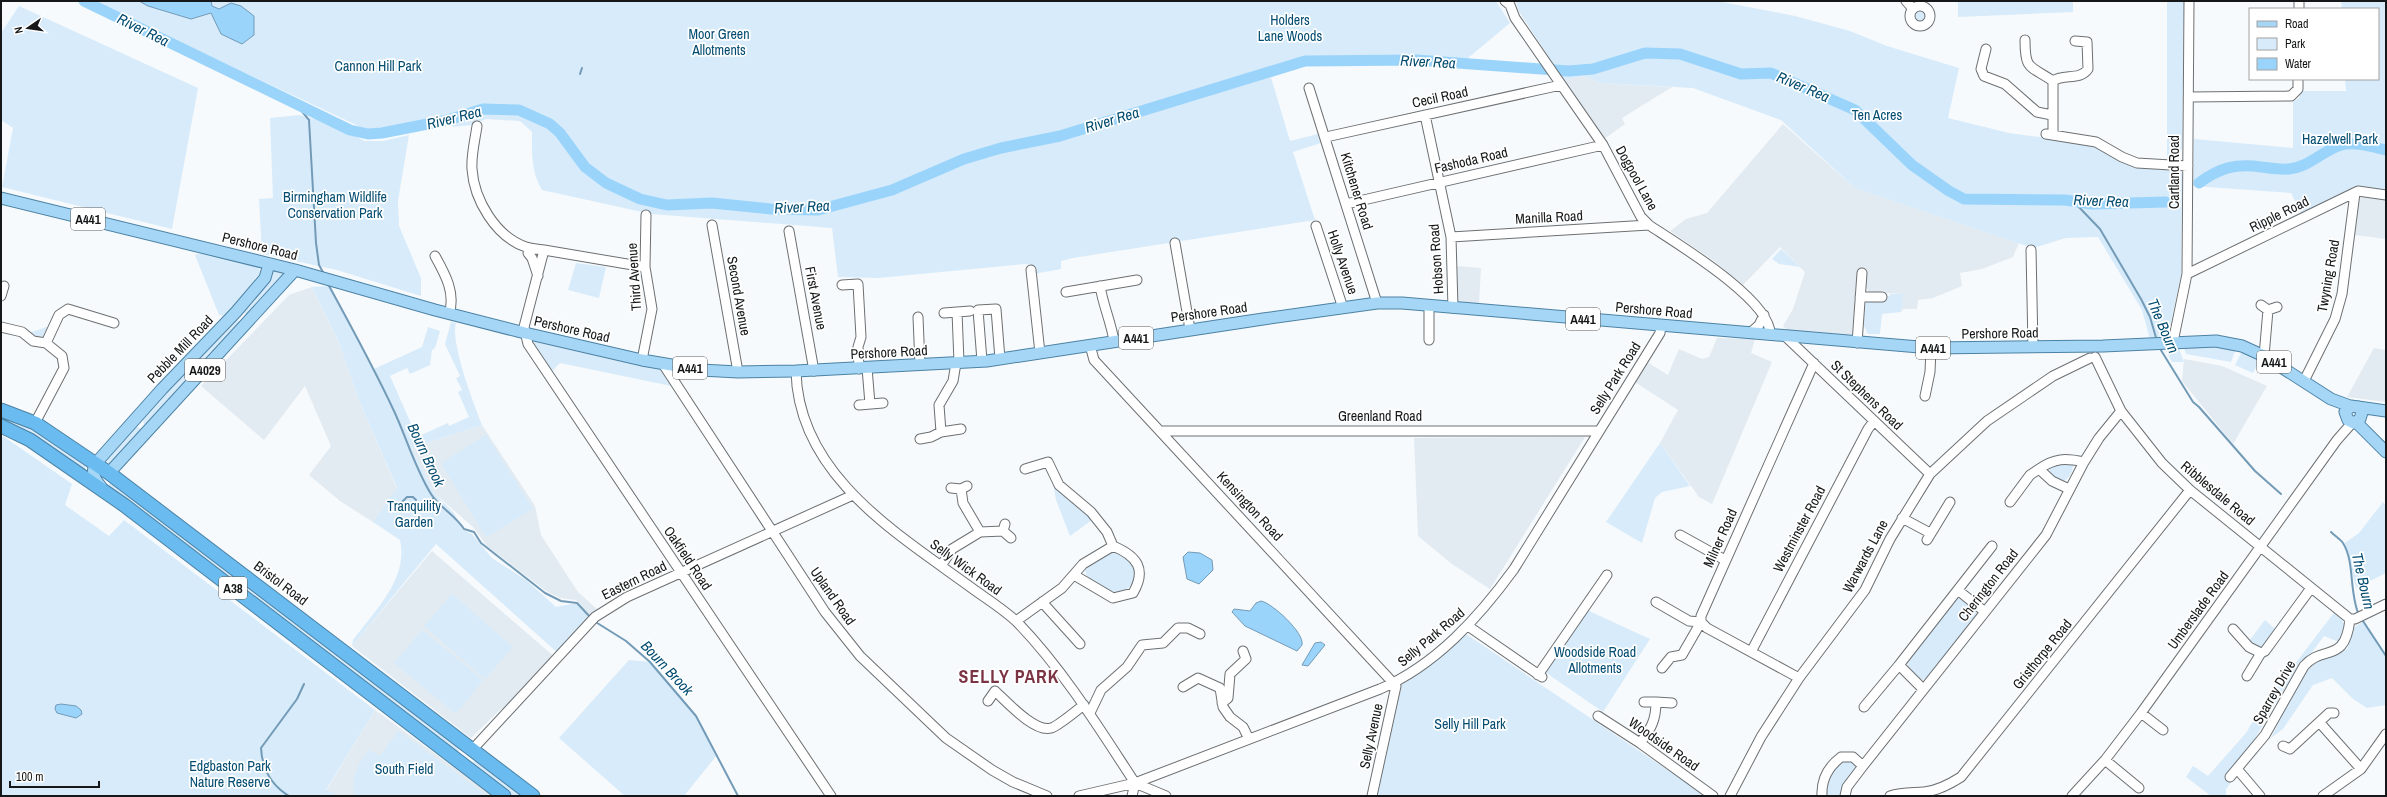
<svg xmlns="http://www.w3.org/2000/svg" width="2387" height="797" viewBox="0 0 2387 797" font-family="'Archivo Narrow',sans-serif">
<rect width="100%" height="100%" fill="#f7fafc"/>
<path fill="#e2ebf2" d="M1583,76L1601,83L1672,87L1622,118L1625,124L1604,139L1564,80Z
M1783,124L1855,188L2019,243L2013,257L1982,269L1960,273L1962,286L1933,298L1918,300L1917,309H1903L1901,312L1902,294L1869,292L1865,285L1866,272L1857,271L1852,334L1849,337L1788,331L1783,326L1793,309L1805,272L1780,247L1743,285L1714,261L1670,231L1686,219L1707,213Z
M2363,195L2386,199V239L2355,235L2360,198Z
M1457,266L1481,268L1479,304L1456,302Z
M312,287L339,342L358,398L397,489L373,522L340,501L309,475L331,446L305,386L264,440L201,386L289,295Z
M1717,338L1755,339L1751,353L1772,362L1712,504L1699,497L1660,443L1678,410L1635,382L1647,362L1668,375L1679,349L1702,359L1709,357Z
M2374,348L2386,350V402L2347,397Z
M2184,359L2222,366L2267,386L2233,444L2182,381Z
M482,425L535,506L541,535L578,592L597,609L591,618L576,600L560,598L546,591L487,546L473,527L434,493L411,448Z
M1585,437L1490,589L1452,564L1418,536L1414,438Z
M432,551L557,659L511,708L501,709L471,738L352,646Z
M375,710L493,796H340L326,791Z"/>
<path fill="#d7ebfa" d="M92,1H1496L1510,23L1462,63L1416,60L1305,61L1269,71L1290,141L1318,134L1321,143L1293,152L1315,220L1073,258L1061,261V269L1034,274L1032,265L1025,264L878,278L838,277L832,228L651,214L542,190C531,172 532,153 532,132L520,121L486,119L472,125L453,127L447,117L381,132L367,130Z
M1516,1H1717L1795,16L1850,31L1887,46L1959,68L1948,118L2009,133L2090,144L2106,151L2176,168L2182,173L2181,275L2168,337L2150,339L2142,310L2098,237L2066,238L2033,248L1855,188L1781,120L1693,88L1601,83L1583,76L1564,80L1518,10Z
M1958,1H2073V12L1958,17Z
M2167,1H2184L2182,147C2179,156 2177,160 2167,158Z
M2341,1H2386V193L2357,188L2301,213L2291,193L2193,186L2194,139L2293,148V102L2299,98L2301,91H2346L2345,79H2378V9H2342Z
M19,6L198,88L172,229L2,187L13,128L1,120V33Z
M1913 16a7 7 0 1 1 14 0a7 7 0 1 1-14 0Z
M299,115L328,123L365,141H383L409,135L398,201L399,226L421,278V296L337,270L262,254L259,199L273,198L270,118Z
M1781,249L1800,267L1779,264L1772,259Z
M202,253L259,267L260,273L225,316L219,315L195,255Z
M576,263L606,267L599,298L568,290Z
M274,271L281,272L285,277L247,316L243,311Z
M330,286L374,369L422,347L428,327L440,331L435,348L432,350L430,365L410,374L407,368L390,376L417,437L448,423L449,426L469,417L458,392L462,390L456,378L460,376L445,344L451,322L456,323C450,343 474,404 482,425L411,448L434,493L454,513L463,530L472,534L492,558L526,580L556,607L577,603L590,618L560,655L436,544L352,646L353,640C374,612 409,578 400,540L373,522L397,488L358,398L339,342L312,287Z
M1890,294H1903L1901,312L1882,314L1880,334H1868L1863,324L1866,302L1870,300L1884,301V295L1890,296Z
M234,319L238,320L240,324L145,425L144,424L142,418Z
M49,326L45,335L39,339L27,331L32,332Z
M535,342L661,369L671,386L560,363L552,371L532,344Z
M2194,346H2216L2235,351L2231,362L2186,354L2184,348Z
M2179,349L2184,362H2172L2166,351Z
M2242,351L2260,360L2253,373L2235,365Z
M1,413L36,428L88,461L84,471L1,421Z
M134,426L140,428L142,432L111,465L106,460Z
M486,435L533,509L486,537L441,463Z
M3,436L72,484L65,505L109,536L124,520L375,710L326,790L340,796H1V443Z
M1660,443L1690,486L1662,492L1655,498L1642,543L1606,522Z
M2071,462L2073,465C2073,472 2069,479 2062,482L2049,476L2050,464Z
M1052,478L1092,520L1070,536L1056,500Z
M112,481L458,745L459,755L106,488Z
M2383,502L2386,505V573L2356,588L2345,543L2359,533Z
M1113,551L1126,553C1141,577 1140,587 1111,594C1100,587 1084,581 1085,567Z
M452,594L513,647L485,679L424,626Z
M1958,598C1967,599 1975,605 1977,614L1927,679L1919,680L1909,670L1907,661Z
M1587,610L1650,639L1603,712L1545,672Z
M2336,610L2345,625L2339,642L2324,636L2282,692L2253,742L2229,775L2233,780L2226,789V796H2211L2186,777L2193,766L2208,776L2246,733L2257,714Z
M2265,620L2275,629L2261,650L2249,641Z
M2364,621L2386,654V705L2367,708L2353,699L2332,678L2313,685L2283,729L2271,738L2291,697L2312,663L2347,649L2353,628Z
M422,630L483,680L456,714L394,663Z
M1466,634L1706,796H1376L1397,688Z
M629,660L650,662L696,716L717,755L684,796H625L559,738Z
M398,731L482,792L487,796H354C351,776 357,766 369,750L380,756Z
M475,760L527,796H509L472,764Z
M1840,760L1851,761L1859,768L1843,796H1825L1827,776Z"/>
<path fill="#9bd4fb" stroke="#739bb7" d="M139,1H211L212,6L219,9L231,3L241,6L254,16V35L242,44L221,34L211,13L191,19L148,6Z
M1188,552L1200,553L1212,560L1213,570L1199,584L1187,579L1183,557Z
M1261,601C1272,603 1305,633 1302,645L1297,651L1245,626L1232,612L1234,609L1250,611L1256,603Z
M1321,642L1325,645L1308,666L1302,665L1315,643Z
M61,704L76,706L81,710L82,714L76,718L57,713L55,709L56,705Z"/>
<g fill="none" stroke-linecap="round" stroke-linejoin="round">
<path stroke="#739bb7" stroke-width="2" d="M580,74L582,68
M295,103L309,120L316,243L319,265L324,274
M2065,200L2075,203L2100,229L2141,299L2150,317L2157,341
M328,284C351,326 374,368 394,411C407,439 415,468 431,494C439,507 455,515 464,529L474,532L481,543L545,593L561,601L577,603L591,618
M2159,347L2193,402L2199,407L2255,471L2281,494
M419,503L423,507L434,498
M400,504L407,497H413L416,500
M2331,532C2335,536 2340,539 2343,543C2355,562 2349,594 2359,615
M2361,618L2386,656
M594,621L626,641L650,662L696,716L738,796
M289,796C271,785 262,769 261,748L297,699L304,684"/>
<path stroke="#9bd4fb" stroke-width="11" d="M84,1L350,130L368,134L382,133L448,120L483,109L519,110L550,124L560,133L585,167L606,183L640,199L667,205L712,203L771,209L818,210L892,190L964,159L1001,148L1060,136L1305,61L1416,60L1569,71L1593,69L1645,53L1680,54L1741,74L1771,73L1855,110L1912,165L1949,191L1964,199L2065,200L2092,204L2166,202
M2199,183C2219,168 2236,163 2261,167C2270,168 2280,170 2289,169C2309,167 2322,151 2341,145C2354,141 2373,147 2386,150"/>
<g stroke="#6d7072" stroke-width="11">
<path id="minor" d="M1505,1L1510,5L1515,18L1603,145L1641,217L1649,225C1676,243 1773,301 1770,335
M1906,1L1913,9
M1910 16a10 10 0 1 1 20 0a10 10 0 1 1-20 0Z
M2299,9V1
M2025,40C2025,70 2029,65 2053,81
M1986,49L1981,69L1984,76L2005,84L2037,112L2052,115
M1309,88L1377,303
M2189,97L2291,96L2298,89V79
M1425,115L1451,237L1453,308
M477,126C475,140 471,155 472,169C474,200 496,237 526,247C532,249 538,249 544,250L524,327L528,344L831,796
M2046,134L2096,142L2122,157L2137,163L2188,166
M2053,135V81C2063,73 2080,81 2088,69L2087,42L2075,41
M1326,137L1561,85
M1346,204L1603,145
M712,225L738,372
M1316,226L1343,308
M789,231L814,371
M1451,237L1649,225
M1175,243L1190,329
M544,250L645,267
M2031,250L2033,347
M528,253L532,258L538,276
M435,256C445,274 456,293 449,314
M1031,270L1040,353
M2187,274L2358,191L2386,195
M842,285L858,284L861,337L858,347L859,369
M1100,286C1103,305 1111,322 1114,341
M1066,292L1137,280
M1,296L4,286
M1860,297H1882
M1429,305V340
M2261,305L2268,310L2277,307
M957,312L959,362
M944,313L970,311
M918,317L920,365
M1,327L22,332L33,341L46,343L62,356L64,368L35,423
M1750,333L1759,325L1764,315
M1785,336L1930,474
M2173,342L2187,274L2189,1
M46,343L59,315L68,309L114,323
M1857,343L1862,273
M1090,345L1094,360L1396,686L1372,796
M2264,356L2268,310
M2095,357L2121,411L2162,463L2190,490L2350,619
M642,360L652,309L645,267L646,215
M982,361L978,310L996,309L1000,359
M663,364L825,612L860,656L946,738L992,770L1013,782L1047,796
M867,368L870,404
M796,371C798,474 896,533 969,586C985,598 1004,609 1018,623C1064,671 1099,728 1135,783
M2304,381L2335,319L2342,294L2355,193
M1925,396L1930,372L1931,348
M859,405L883,403
M1161,431H1598
M941,432L939,405L953,381L956,363
M920,439L931,437L941,432L961,429
M951,488L961,489L967,486
M961,489L963,503L980,532
M2069,489L2052,481L2039,469C2055,458 2065,458 2084,462
M2010,502L2030,475L2039,469
M1902,518L1930,533
M1005,524L1003,531L1011,538
M1680,535L1725,560
M1927,540L1950,502
M941,566L952,549L980,532L1003,531
M1074,575L1113,598L1133,593C1147,569 1137,556 1113,546
M1959,591L1985,612
M1042,602L1080,644
M1656,602L1689,621L1701,622
M2350,619H2355L2386,604
M1016,621L1062,588L1083,564L1113,546L1107,532L1091,512L1059,485L1048,462L1025,469
M1468,626L1542,677
M2233,629L2249,647L2261,653
M1751,652L1868,429L1874,421
M1662,668L1671,657L1682,655L1701,622
M1538,675L1607,575
M2247,676L2261,653L2265,651L2311,588
M1799,678L1707,628L1701,622V616L1814,363
M1183,687L1198,678L1220,688L1223,707L1230,717L1243,727L1249,739
M1923,689L1899,665L1992,546
M988,701L995,691C1007,702 1035,733 1051,728C1057,727 1078,709 1084,705
M1656,702L1672,703
M1222,703L1228,698L1230,674L1246,659L1243,651
M1864,707L1899,665
M1090,713L1101,690L1127,667L1142,645L1163,643L1178,628H1188L1200,634
M2141,713L2163,730
M1598,716L1640,743L1713,796
M2320,723L2361,769
M1640,743C1651,729 1656,720 1656,702H1644
M2283,746L2290,749L2329,713H2334
M472,750L595,617L627,597L853,495
M2105,760L2139,788
M2238,770L2260,796
M2230,777L2265,735L2304,666C2323,644 2345,665 2350,619
M1135,783L1166,796
M1079,796L1135,783L1380,689C1436,665 1479,617 1514,569L1660,333L1661,325
M1132,796L1135,783
M1730,796L1761,737L1799,678L1865,590L1890,539L1930,474L1987,421L2053,376L2090,358
M1822,796C1821,779 1828,767 1841,757H1853L1863,766
M1845,796L1847,787L1863,766L2046,535L2084,462L2099,438L2121,411
M1890,796C1902,792 1912,793 1924,792C1937,791 1950,784 1961,777L2190,490
M2072,796L2105,760L2141,713L2337,440L2352,423
M2323,796L2361,769L2386,734"/>
</g>
<g stroke="#4c82a4" stroke-width="13">
<path id="major" d="M1,198L295,270L435,310L525,333L642,360L701,370L738,372L796,371L987,361L1263,319L1377,303H1402L1931,348L2103,346L2216,341L2242,346L2264,356L2331,399L2350,406
M2359,407L2362,412L2360,419L2354,423L2348,420L2345,412L2351,406L2386,411
M2356,422L2386,452
M109,473L295,270
M101,487C95,479 90,473 96,463L162,389L236,312L265,278L269,264"/>
</g>
<g stroke="#4c82a4" stroke-width="15">
<path id="highway" d="M1,410L35,423L109,473L533,796
M1,426L30,440L124,505L504,796"/>
</g>
<use href="#minor" stroke="#fff" stroke-width="9"/>
<use href="#major" stroke="#a5d6f6" stroke-width="11"/>
<use href="#highway" stroke="#69bbf0" stroke-width="13"/>
</g>
<g text-anchor="middle" stroke-width="3.5" stroke-linejoin="round" paint-order="stroke">
<g fill="#fff" stroke="#5c5d5d" stroke-width="1">
<rect x="71" y="208" width="34" height="22" rx="3"/>
<rect x="1566" y="308" width="34" height="22" rx="3"/>
<rect x="1119" y="327" width="34" height="22" rx="3"/>
<rect x="1916" y="337" width="34" height="22" rx="3"/>
<rect x="2257" y="351" width="34" height="22" rx="3"/>
<rect x="673" y="357" width="34" height="22" rx="3"/>
<rect x="185" y="359" width="40" height="22" rx="3"/>
<rect x="219" y="577" width="28" height="22" rx="3"/>
</g>
<g font-size="13" font-weight="bold" fill="#161718">
<text x="88" y="224">A441</text>
<text x="1583" y="324">A441</text>
<text x="1136" y="343">A441</text>
<text x="1933" y="353">A441</text>
<text x="2274" y="367">A441</text>
<text x="690" y="373">A441</text>
<text x="205" y="375">A4029</text>
<text x="233" y="593">A38</text>
</g>
<g font-size="14" fill="#034c71" stroke="#fff">
<text x="1290" y="25">Holders<tspan x="1290" dy="16">Lane Woods</tspan></text>
<text x="719" y="39">Moor Green<tspan x="719" dy="16">Allotments</tspan></text>
<text x="378" y="71">Cannon Hill Park</text>
<text x="1877" y="120">Ten Acres</text>
<text x="2340" y="144">Hazelwell Park</text>
<text x="335" y="202">Birmingham Wildlife<tspan x="335" dy="16">Conservation Park</tspan></text>
<text x="414" y="511">Tranquility<tspan x="414" dy="16">Garden</tspan></text>
<text x="1595" y="657">Woodside Road<tspan x="1595" dy="16">Allotments</tspan></text>
<text x="1470" y="729">Selly Hill Park</text>
<text x="230" y="771">Edgbaston Park<tspan x="230" dy="16">Nature Reserve</tspan></text>
<text x="404" y="774">South Field</text>
</g>
<g font-size="14" fill="#161718" stroke="#fff">
<text transform="translate(1440 97) rotate(-12)" y="5">Cecil Road</text>
<text transform="translate(1471 160) rotate(-13)" y="5">Fashoda Road</text>
<text transform="translate(2174 172) rotate(-90)" y="5">Cartland Road</text>
<text transform="translate(1637 178) rotate(61)" y="5">Dogpool Lane</text>
<text transform="translate(1357 191) rotate(73)" y="5">Kitchener Road</text>
<text transform="translate(2279 214) rotate(-26)" y="5">Ripple Road</text>
<text transform="translate(1549 217) rotate(-3)" y="5">Manilla Road</text>
<text transform="translate(260 246) rotate(14)" y="5">Pershore Road</text>
<text transform="translate(1436 259) rotate(-94)" y="5">Hobson Road</text>
<text transform="translate(1343 262) rotate(71)" y="5">Holly Avenue</text>
<text transform="translate(2328 276) rotate(-80)" y="5">Twyning Road</text>
<text transform="translate(634 277) rotate(-94)" y="5">Third Avenue</text>
<text transform="translate(739 296) rotate(80)" y="5">Second Avenue</text>
<text transform="translate(816 298) rotate(79)" y="5">First Avenue</text>
<text transform="translate(1654 310) rotate(5)" y="5">Pershore Road</text>
<text transform="translate(1209 312) rotate(-8)" y="5">Pershore Road</text>
<text transform="translate(572 329) rotate(13)" y="5">Pershore Road</text>
<text transform="translate(2000 333) rotate(-1)" y="5">Pershore Road</text>
<text transform="translate(180 349) rotate(-46)" y="5">Pebble Mill Road</text>
<text transform="translate(889 352) rotate(-3)" y="5">Pershore Road</text>
<text transform="translate(1615 378) rotate(-58)" y="5">Selly Park Road</text>
<text transform="translate(1867 395) rotate(44)" y="5">St Stephens Road</text>
<text x="1380" y="421">Greenland Road</text>
<text transform="translate(2218 493) rotate(40)" y="5">Ribblesdale Road</text>
<text transform="translate(1250 506) rotate(47)" y="5">Kensington Road</text>
<text transform="translate(1799 529) rotate(-62)" y="5">Westminster Road</text>
<text transform="translate(1720 538) rotate(-66)" y="5">Milner Road</text>
<text transform="translate(1865 556) rotate(-62)" y="5">Warwards Lane</text>
<text transform="translate(688 558) rotate(56)" y="5">Oakfield Road</text>
<text transform="translate(966 567) rotate(36)" y="5">Selly Wick Road</text>
<text transform="translate(634 580) rotate(-26)" y="5">Eastern Road</text>
<text transform="translate(281 583) rotate(37)" y="5">Bristol Road</text>
<text transform="translate(1988 585) rotate(-52)" y="5">Cherington Road</text>
<text transform="translate(833 596) rotate(55)" y="5">Upland Road</text>
<text transform="translate(2198 610) rotate(-54)" y="5">Umberslade Road</text>
<text transform="translate(1431 637) rotate(-40)" y="5">Selly Park Road</text>
<text transform="translate(2042 654) rotate(-51)" y="5">Gristhorpe Road</text>
<text transform="translate(2274 692) rotate(-60)" y="5">Sparrey Drive</text>
<text transform="translate(1371 736) rotate(-78)" y="5">Selly Avenue</text>
<text transform="translate(1664 744) rotate(35)" y="5">Woodside Road</text>
</g>
<g font-size="15" font-style="italic" fill="#024c70" stroke="#fff">
<text transform="translate(143 30) rotate(26)" y="5">River Rea</text>
<text transform="translate(1428 62) rotate(3)" y="5">River Rea</text>
<text transform="translate(1803 87) rotate(23)" y="5">River Rea</text>
<text transform="translate(454 118) rotate(-14)" y="5">River Rea</text>
<text transform="translate(1112 120) rotate(-17)" y="5">River Rea</text>
<text transform="translate(2101 201) rotate(2)" y="5">River Rea</text>
<text transform="translate(802 207) rotate(-3)" y="5">River Rea</text>
<text transform="translate(2163 326) rotate(67)" y="5">The Bourn</text>
<text transform="translate(426 455) rotate(65)" y="5">Bourn Brook</text>
<text transform="translate(2363 581) rotate(77)" y="5">The Bourn</text>
<text transform="translate(667 668) rotate(47)" y="5">Bourn Brook</text>
</g>
<g font-size="18" font-weight="bold" letter-spacing="1" fill="#7b3443" stroke="#fff">
<text x="1009" y="683">SELLY PARK</text>
</g>
</g>
<rect width="2387" height="797" fill="none" stroke="#161718" stroke-width="4"/>
<rect x="2249" y="8" width="130" height="72" fill="#ffffff" stroke="#a2a2a3"/>
<rect x="2257" y="21" width="20" height="6" fill="#a5d6f6" stroke="#a2a2a3"/>
<text x="2285" y="28" font-size="12" fill="#161718">Road</text>
<rect x="2257" y="38" width="20" height="12" fill="#d7ebfa" stroke="#a2a2a3"/>
<text x="2285" y="48" font-size="12" fill="#161718">Park</text>
<rect x="2257" y="58" width="20" height="12" fill="#9bd4fb" stroke="#a2a2a3"/>
<text x="2285" y="68" font-size="12" fill="#161718">Water</text>
<g transform="translate(28 28) rotate(257)" stroke="#ffffff" stroke-width="3" paint-order="stroke">
<path d="M0-3L7 15L0 10L-7 15Z" fill="#161718"/>
<text y="-6" font-size="11" font-weight="bold" text-anchor="middle" fill="#161718">N</text>
</g>
<path d="M10 781v6h89v-6" fill="none" stroke="#161718" stroke-width="2"/>
<text x="16" y="781" font-size="12" fill="#161718" stroke="#ffffff" stroke-width="3" paint-order="stroke">100 m</text>
</svg>
